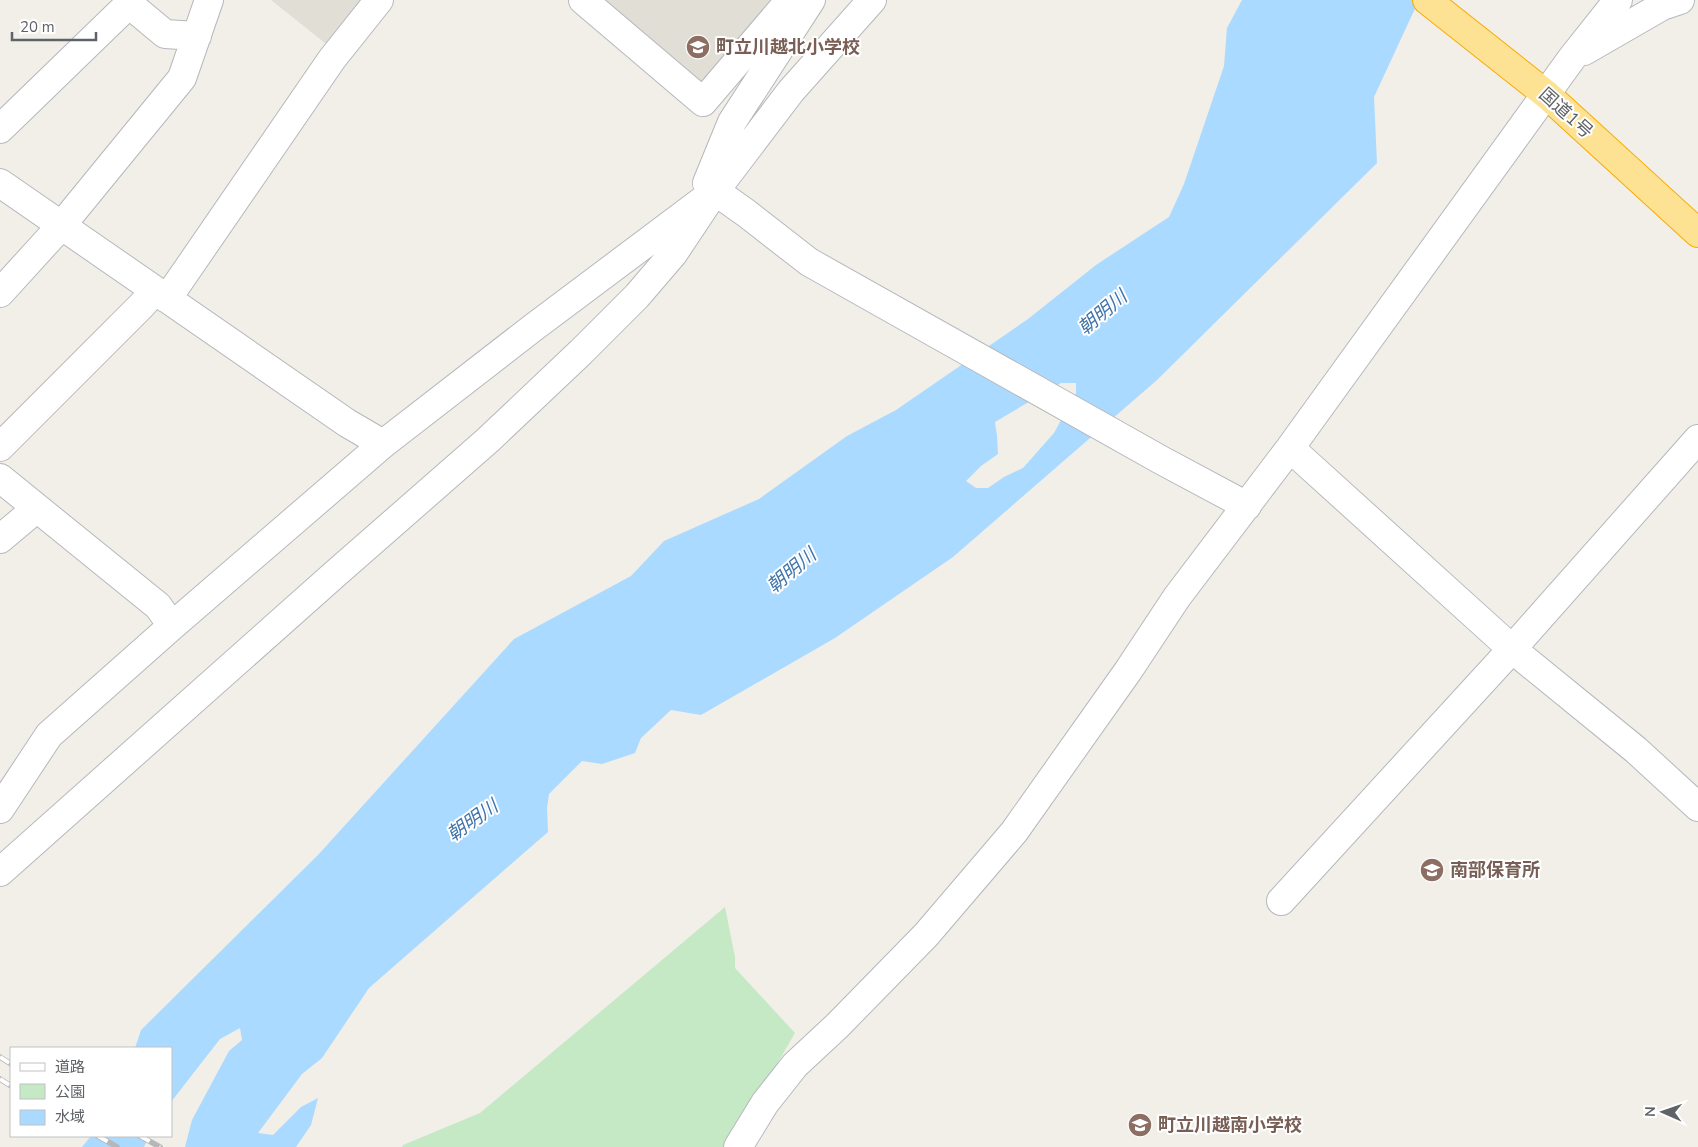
<svg xmlns="http://www.w3.org/2000/svg" width="1698" height="1147" viewBox="0 0 1698 1147" font-family="'Nunito Sans','Noto Sans JP',sans-serif">
<rect width="100%" height="100%" fill="#f1efe8"/>
<path fill="#e1ded6" d="M271,0H367L330,47Z
M596,0H784L706,94Z"/>
<path fill="#c5e8c5" d="M725,907L735,957V968L795,1033L729,1147H402L403,1145L480,1113Z"/>
<path fill="#aadaff" fill-rule="evenodd" d="M1242,0H1419L1374,97L1377,163L1157,380L953,557L835,638L701,715L671,710L641,738L635,753L602,764L582,761L549,794L547,808L548,832L369,988L322,1058L302,1074L258,1133L273,1135L301,1107L318,1098L311,1125L296,1147H185L192,1120L229,1051L242,1040L240,1028L220,1039L171,1102V1048H135L141,1030L318,855L514,639L631,576L664,541L759,499L847,436L896,410L1028,319L1096,265L1169,217L1184,184L1224,66L1227,28ZM1061,383H1076V393L1054,433L1023,468L1004,477L988,488H976L966,481L981,466L998,454L997,436L995,422Z
M91,1136H149L144,1147H82Z"/>
<g fill="none" stroke-linecap="round" stroke-linejoin="round">
<g stroke="#b5b8bc" stroke-width="30">
<path id="minor" d="M583,0L703,102L790,0
M811,0L732,122L707,183L715,191L746,213L809,262L1161,460L1247,506
M1584,51L1662,6L1680,0
M0,129L129,4L165,34L197,36
M0,183L347,423L383,444
M0,293L61,226L182,78L209,0
M167,299L332,59L379,0
M0,447L142,305L155,290
M1290,448L1512,649L1636,750L1698,807
M0,478L158,606L172,626
M0,539L37,508
M0,809L49,735L172,626L383,444L534,327L702,201
M0,872L335,574L488,440L581,352L637,296L673,254L715,191L791,91L872,0
M1281,901L1512,649L1698,439
M738,1147L765,1103L795,1065L837,1026L926,935L1014,832L1128,671L1177,597L1290,448L1572,58L1618,0"/>
</g>
<g stroke="#f9ab00" stroke-width="30">
<path id="highway" d="M1427,0L1547,95L1698,233"/>
</g>
<use href="#minor" stroke="#fff" stroke-width="28"/>
<use href="#highway" stroke="#fde293" stroke-width="28"/>
<g stroke="#b6b7b8" stroke-width="5.5">
<path id="rail" d="M0,1057L11,1064
M0,1079L11,1086
M98,1136L117,1147
M140,1136L160,1147"/>
</g>
<use href="#rail" stroke="#fff" stroke-width="4" stroke-dasharray="11" stroke-linecap="butt"/>
</g>
<defs>
<g id="school-disc" transform="scale(1.25)"><circle r="9.5" fill="#8d6e63" stroke="#fff"/><path d="M0-5L7-2L0 1L-7-2ZM-4 1L0 2.5L4 1V4Q0 6-4 4Z" fill="#fff"/></g>
</defs>
<g fill-rule="evenodd">
<use href="#school-disc" x="698" y="47"/>
<use href="#school-disc" x="1432" y="870"/>
<use href="#school-disc" x="1140" y="1125"/>
</g>
<g text-anchor="middle" stroke-width="4" stroke-linejoin="round" paint-order="stroke">
<g font-size="18" font-weight="bold" fill="#785e54" stroke="#fff" text-anchor="start">
<text x="716" y="53">町立川越北小学校</text>
<text x="1450" y="876">南部保育所</text>
<text x="1158" y="1131">町立川越南小学校</text>
</g>
<g font-size="18" fill="#5f6368" stroke="#fff">
<text transform="translate(1566 113) rotate(42)" y="6">国道1号</text>
</g>
<g font-size="19" font-style="italic" fill="#4174aa" stroke="#fff">
<text transform="translate(1102 312) rotate(-40)" y="7">朝明川</text>
<text transform="translate(791 570) rotate(-40)" y="7">朝明川</text>
<text transform="translate(472 820) rotate(-35)" y="7">朝明川</text>
</g>
</g>
<rect x="10" y="1047" width="162" height="90" fill="#ffffff" stroke="#bfc1c3"/>
<rect x="20" y="1063" width="25" height="8" fill="#ffffff" stroke="#bfc1c3"/>
<text x="55" y="1072" font-size="15" fill="#5f6368">道路</text>
<rect x="20" y="1084" width="25" height="15" fill="#c5e8c5" stroke="#bfc1c3"/>
<text x="55" y="1097" font-size="15" fill="#5f6368">公園</text>
<rect x="20" y="1110" width="25" height="15" fill="#aadaff" stroke="#bfc1c3"/>
<text x="55" y="1122" font-size="15" fill="#5f6368">水域</text>
<g transform="translate(1663 1112) rotate(272)" stroke="#ffffff" stroke-width="4" paint-order="stroke">
<path d="M0-4L9 19L0 12L-9 19Z" fill="#5f6368"/>
<text y="-8" font-size="14" font-weight="bold" text-anchor="middle" fill="#5f6368">N</text>
</g>
<path d="M12 32v8h84v-8" fill="none" stroke="#5f6368" stroke-width="2.5"/>
<text x="20" y="32" font-size="15" fill="#5f6368" stroke="#ffffff" stroke-width="4" paint-order="stroke">20 m</text>
</svg>
